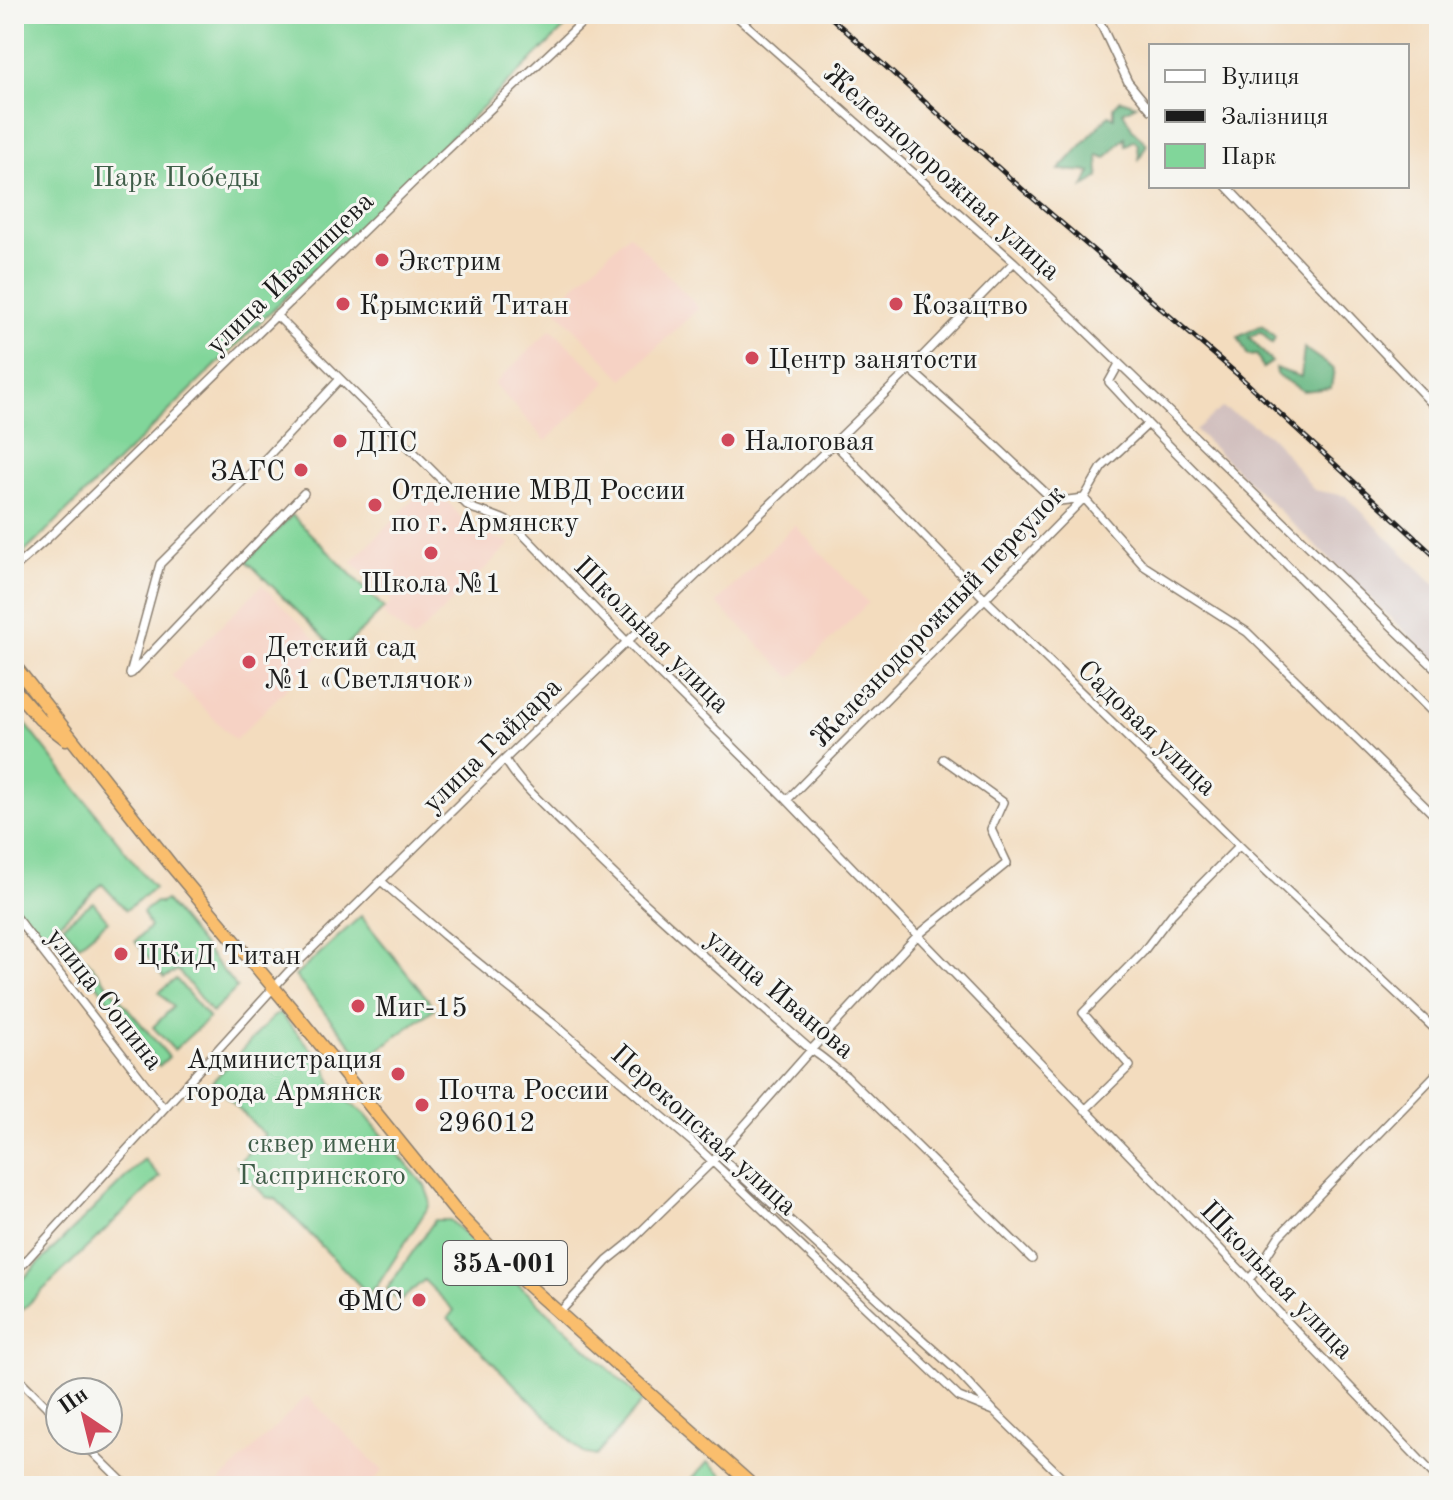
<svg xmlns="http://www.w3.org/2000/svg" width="1453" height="1500" viewBox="0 0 1453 1500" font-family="'Old Standard TT',serif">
<rect width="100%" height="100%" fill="#f6f6f2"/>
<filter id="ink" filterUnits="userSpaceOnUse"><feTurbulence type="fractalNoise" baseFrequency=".0125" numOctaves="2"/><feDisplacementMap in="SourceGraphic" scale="16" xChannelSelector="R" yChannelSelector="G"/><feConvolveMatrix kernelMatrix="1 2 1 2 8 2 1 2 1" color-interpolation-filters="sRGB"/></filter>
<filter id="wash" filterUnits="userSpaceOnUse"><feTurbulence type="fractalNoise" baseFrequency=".006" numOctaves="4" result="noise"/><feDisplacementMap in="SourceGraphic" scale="32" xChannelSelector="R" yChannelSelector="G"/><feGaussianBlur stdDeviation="1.8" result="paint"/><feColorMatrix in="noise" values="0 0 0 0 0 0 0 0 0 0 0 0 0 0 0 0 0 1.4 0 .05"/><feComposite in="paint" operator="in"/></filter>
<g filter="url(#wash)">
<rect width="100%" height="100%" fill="#f3dcbe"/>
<path fill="#f6d2c4" d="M629,234L699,308L623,379L553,306Z
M551,329L607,382L546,441L494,384Z
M430,482L472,529L511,543L413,640L382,613L392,601L352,562Z
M795,525L868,603L792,678L716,603Z
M262,585L326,649L235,740L171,675Z
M307,1396L383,1471L368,1486H219L217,1484Z"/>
<path fill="#d1bfbe" d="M1222,408L1246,420L1274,439L1314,490L1346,496L1439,589V664L1195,430Z"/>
<path fill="#81d69a" stroke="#4e795b" stroke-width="2" d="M14,14H579L257,325L24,553L14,552Z
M292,515L384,608L339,653L247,561Z
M14,709L154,888L126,910L102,884L42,939L14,904V795L19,792L14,759Z
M165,900L237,988L212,1013L178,970L164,978L135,941L150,927L143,912L156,902L161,903Z
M93,902L108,921L79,945L63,925Z
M361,916L435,1008L364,1060L295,976Z
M86,959L169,1057L159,1066L80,963Z
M176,979L209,1018L174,1050L153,1027L173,1007L159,992Z
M280,1013L324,1064L333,1085L348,1102L363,1112L425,1186L430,1200L429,1206L377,1286L367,1293L276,1199L266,1197L236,1165L265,1135L212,1082L273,1017Z
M144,1159L160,1177L14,1318V1288Z
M435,1220H450L643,1401L596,1456L583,1453L448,1318L454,1310L424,1280L399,1302L387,1289Z
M708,1462L736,1486H685Z"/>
<path fill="#68b782" stroke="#426a4f" stroke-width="2" d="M1121,100L1136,105L1123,112L1133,130L1147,144L1139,159L1138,145L1134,140L1126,146L1125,137L1106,158L1098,155L1099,177L1084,187L1091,172L1059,170L1109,115L1114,118V107Z
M1262,325L1275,337L1272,344L1261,332L1249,337L1272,362L1263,368L1257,355L1248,356L1238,337Z
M1304,348L1334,369L1331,388L1303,391L1276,374L1275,368L1301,377Z"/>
</g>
<g filter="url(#ink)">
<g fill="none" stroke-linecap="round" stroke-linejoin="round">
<g stroke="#887c6d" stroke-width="10">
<path id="street" d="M734,14L1014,262L1439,672
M1096,14L1128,82L1151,110
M1226,186L1439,411
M276,315L469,507C484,513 501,516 514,525L627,642L787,800L1249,1279L1259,1292L1439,1480
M1119,364L1109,382L1148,424L1439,719
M910,369L980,431L1049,496L1060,501L1084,498L1144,566L1247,632L1439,820
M834,443L984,598L1245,851L1439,1033
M14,568L48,538L428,168L591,14
M132,673L304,493
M130,674L160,564L270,454L340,379
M505,759C520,786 550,810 571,832C647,909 730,979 811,1050C824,1057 833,1068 846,1076L1032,1259
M787,800L1084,498L1102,467L1148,424
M382,882L444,935L559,1028L691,1141L959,1397L994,1411
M14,915L164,1108
M1085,1110L1130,1066L1083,1013L1143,952L1172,914L1239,846
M718,1155L956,1370L994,1411L1071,1486
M14,1274L288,972L505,759L834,443L910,369L1014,262
M1249,1279L1258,1269L1279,1236L1439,1071
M559,1313L607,1261L627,1245L712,1162L811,1050L917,936L1007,863L991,829L1003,802L943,759
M14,1374L60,1420
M80,1440L127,1486"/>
</g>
<g stroke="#887c6d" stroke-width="15">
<path id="highway" d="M14,665L171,865L290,1007L457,1213L521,1279L753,1486
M14,689L40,719L66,739"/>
</g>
<use href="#street" stroke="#fff" stroke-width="7"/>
<use href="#highway" stroke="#fabe6d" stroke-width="12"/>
<g stroke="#1c1c1c" stroke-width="5">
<path id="rail" d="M827,14L1021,188L1237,374L1439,560"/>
</g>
<use href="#rail" stroke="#f6f6f2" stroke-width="2" stroke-dasharray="6" stroke-linecap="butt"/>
</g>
</g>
<g fill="#d1495b" stroke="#f6f6f2" stroke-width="3">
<circle cx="382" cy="260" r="8"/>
<circle cx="343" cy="304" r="8"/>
<circle cx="896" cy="304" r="8"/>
<circle cx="752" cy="358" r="8"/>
<circle cx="728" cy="440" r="8"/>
<circle cx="340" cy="441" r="8"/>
<circle cx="301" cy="470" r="8"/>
<circle cx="375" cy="505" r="8"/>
<circle cx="431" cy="553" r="8"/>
<circle cx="249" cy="662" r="8"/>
<circle cx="121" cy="954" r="8"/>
<circle cx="358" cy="1006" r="8"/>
<circle cx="398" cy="1074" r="8"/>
<circle cx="422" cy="1105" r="8"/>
<circle cx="419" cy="1300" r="8"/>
</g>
<g text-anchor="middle" stroke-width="6" stroke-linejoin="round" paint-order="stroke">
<rect fill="#f6f6f2" stroke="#5d5d5c" stroke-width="2" x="443" y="1241" width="124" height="44" rx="6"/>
<g font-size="26" font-weight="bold" fill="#1c1c1c">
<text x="505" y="1272">35А-001</text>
</g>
<g font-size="28" fill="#1c1c1c" stroke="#f6f6f2">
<text transform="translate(943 171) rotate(42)" y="10">Железнодорожная улица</text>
<text transform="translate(289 272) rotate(-44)" y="10">улица Иванищева</text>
<text transform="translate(937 615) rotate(-46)" y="10">Железнодорожный переулок</text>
<text transform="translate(653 634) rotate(45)" y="10">Школьная улица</text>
<text transform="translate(1148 727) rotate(44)" y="10">Садовая улица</text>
<text transform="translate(491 744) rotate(-44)" y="10">улица Гайдара</text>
<text transform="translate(781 993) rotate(40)" y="10">улица Иванова</text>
<text transform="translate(106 998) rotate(52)" y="10">улица Сопина</text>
<text transform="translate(705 1129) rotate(42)" y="10">Перекопская улица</text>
<text transform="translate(1278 1279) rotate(46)" y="10">Школьная улица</text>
</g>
<g font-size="28" fill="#3f5d48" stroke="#f6f6f2">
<text x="176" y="186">Парк Победы</text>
<text x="322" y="1152">сквер имени<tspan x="322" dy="32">Гаспринского</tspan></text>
</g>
<g font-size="28" fill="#1c1c1c" stroke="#f6f6f2" text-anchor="start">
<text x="398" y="270">Экстрим</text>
<text x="359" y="314">Крымский Титан</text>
<text x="912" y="314">Козацтво</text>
<text x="768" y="368">Центр занятости</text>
<text x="744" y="450">Налоговая</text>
<text x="356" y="451">ДПС</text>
<text x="285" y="480" text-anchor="end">ЗАГС</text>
<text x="391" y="499">Отделение МВД России<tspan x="391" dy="32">по г. Армянску</tspan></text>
<text x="431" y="592" text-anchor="middle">Школа №1</text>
<text x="265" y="656">Детский сад<tspan x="265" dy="32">№1 «Светлячок»</tspan></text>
<text x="137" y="964">ЦКиД Титан</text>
<text x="374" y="1016">Миг-15</text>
<text x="382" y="1068" text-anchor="end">Администрация<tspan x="382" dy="32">города Армянск</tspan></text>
<text x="438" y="1099">Почта России<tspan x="438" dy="32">296012</tspan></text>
<text x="403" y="1310" text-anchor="end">ФМС</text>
</g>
</g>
<rect width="1453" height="1500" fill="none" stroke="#f6f6f2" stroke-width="48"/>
<rect x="1149" y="44" width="260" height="144" fill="#f6f6f2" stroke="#9f9f9c" stroke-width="2"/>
<rect x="1165" y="70" width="40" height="12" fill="#ffffff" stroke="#9f9f9c" stroke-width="2"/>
<text x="1221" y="84" font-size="24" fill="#1c1c1c">Вулиця</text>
<rect x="1165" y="110" width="40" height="12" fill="#1c1c1c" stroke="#9f9f9c" stroke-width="2"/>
<text x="1221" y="124" font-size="24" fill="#1c1c1c">Залізниця</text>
<rect x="1165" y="144" width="40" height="24" fill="#81d69a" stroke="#9f9f9c" stroke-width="2"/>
<text x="1221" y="164" font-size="24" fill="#1c1c1c">Парк</text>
<g transform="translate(84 1416) rotate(325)"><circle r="38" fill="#f6f6f2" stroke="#9f9f9c" stroke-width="2"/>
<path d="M0-6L14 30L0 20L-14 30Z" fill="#d1495b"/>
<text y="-12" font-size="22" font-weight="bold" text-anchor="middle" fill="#1c1c1c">Пн</text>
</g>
</svg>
